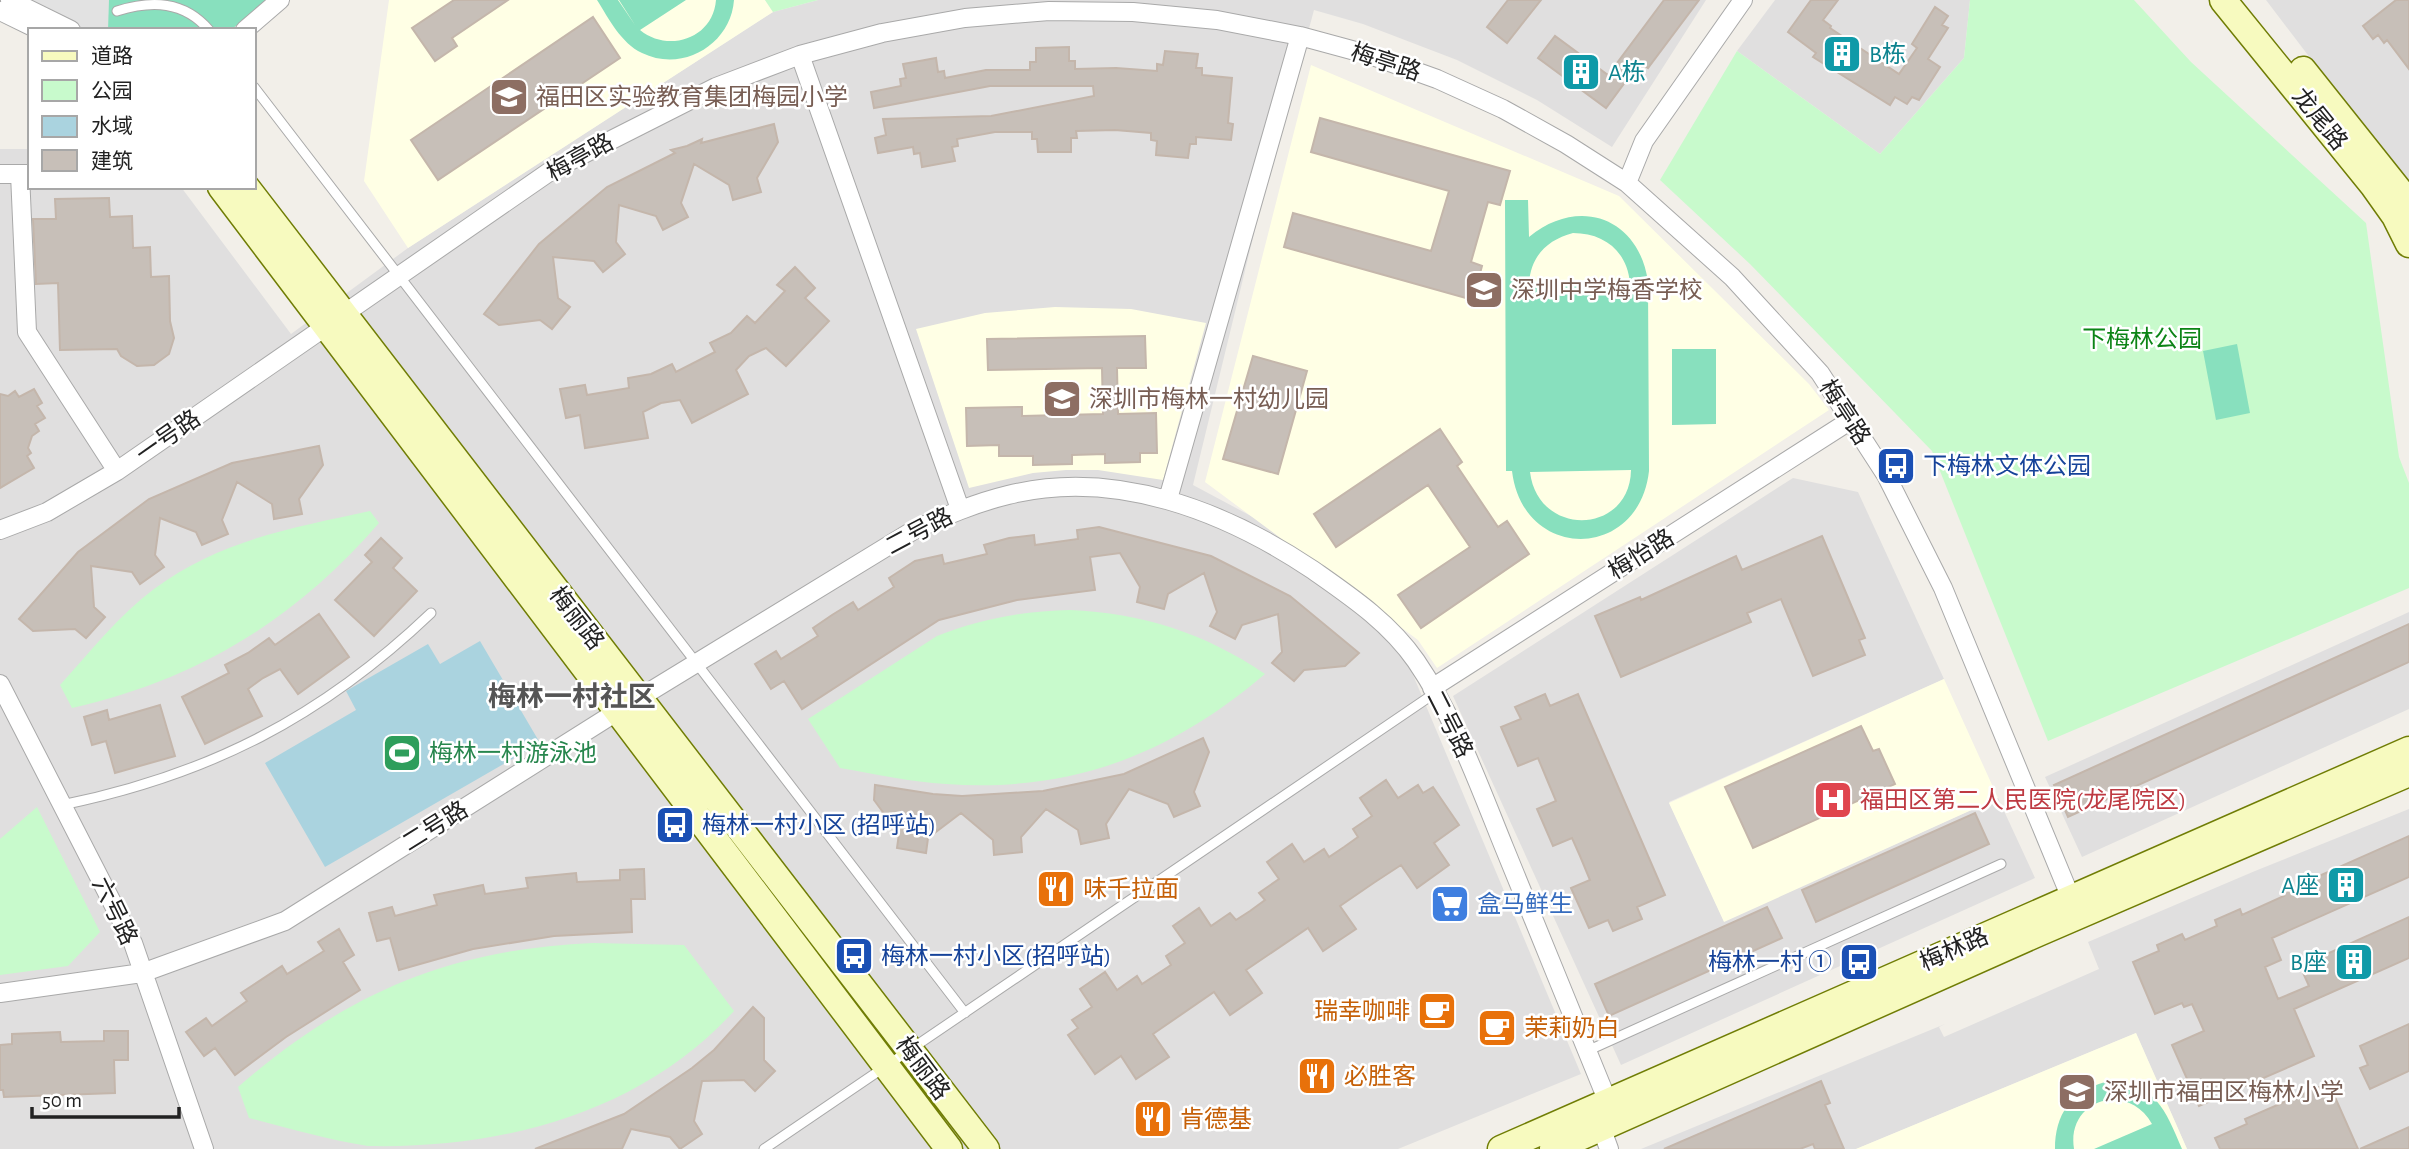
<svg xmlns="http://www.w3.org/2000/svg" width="2409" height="1149" viewBox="0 0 2409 1149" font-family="'Alegreya Sans','Noto Sans SC',sans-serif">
<rect width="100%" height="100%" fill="#f2efe9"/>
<path fill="#e0dfdf" d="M818,0H1706L1612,147L1537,100L1457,60L1363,24L1314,10L1259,213L1193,485L1309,547L1400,644L1581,1074L1398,1149H0V149H30V187H181L291,334L408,248L773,12Z
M1775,0H1970L1964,58L1880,154L1737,51Z
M2266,0H2409V188Z
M1793,478L1858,492L1944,679L1669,802L1724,921L1998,798L2035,878L1621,1065L1453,696Z
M2409,612V709L2082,857L2045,777Z
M2409,809V1149H2187L2136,1033L1856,1149H1641L1945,1024L1939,1027L1944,1037L2099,969L2088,942L2255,871Z"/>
<path fill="#ffffe5" d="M389,0H765L773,12L408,248L364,181Z
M1311,65L1619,196L1809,384L1829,410L1437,668L1418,640L1205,482Z
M1055,307L1131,309L1206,323L1163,480L1098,470H1066L1033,473L969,488L916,329L985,313Z
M1944,679L1998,798L1724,922L1669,803Z
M2136,1033L2187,1149H1856Z"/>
<path fill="#c8facc" d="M765,0H818L773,12Z
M1970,0H2134L2191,62L2366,223L2399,457L2409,483V588L2048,741L1932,451L1750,264L1660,180L1737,51L1880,154L1964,58Z
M370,511L379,523C295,620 197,680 72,708L60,685C90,652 118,616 154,589C220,540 292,528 370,511Z
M1070,610C1142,613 1205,633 1265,674C1171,754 1071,793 946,784C911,782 875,774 840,768L808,719L937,636C980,619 1023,611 1070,610Z
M37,807L100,932L68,966L0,975V839Z
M593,943L684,945L734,1011C642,1112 504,1149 368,1146C328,1140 288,1128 249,1118L238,1087C346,993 450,949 593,943Z"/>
<path fill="#88e0be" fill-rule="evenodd" d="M29,0H266L231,30H84Z
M597,0H618L635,25L619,0H686L640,30C668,53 713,39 716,0H734C731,44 683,73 642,53C621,43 609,19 597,0Z
M1505,200H1528L1529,237C1578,196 1639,217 1648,282L1649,471C1639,561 1523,562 1512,471H1506ZM1573,233C1604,233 1627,251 1630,283H1529C1531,256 1547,240 1573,233ZM1631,470C1630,535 1538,538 1530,472Z
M2237,344L2250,413L2216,420L2203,351Z
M1672,349H1716V424L1672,425Z
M2105,1082C2155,1081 2165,1109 2182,1149H2094L2152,1124C2128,1081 2066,1099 2074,1149H2055C2055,1114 2071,1092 2105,1082Z"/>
<path fill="#e2e2e2" d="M29,0H109L108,30H84Z"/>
<path fill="#aad3df" d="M480,641L540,743L325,867L265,763L356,710L346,691L428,644L440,664Z"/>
<path fill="#c7bfb8" stroke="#c4b6ab" stroke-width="2" d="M454,0H508L452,38L457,46L435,61L412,28Z
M1508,0H1541L1507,43L1487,27Z
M1664,0H1699L1648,68L1640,62L1606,108L1538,58L1555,36L1608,75Z
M1811,0H1838L1823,20L1831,26L1830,28L1899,74L1917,48L1912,44L1935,7L1948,16L1942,25L1948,28L1928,59L1940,67L1919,100L1912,97L1907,104L1895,97L1890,105L1813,57L1816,53L1788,32Z
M2396,0H2409V69L2387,40L2384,43L2378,35L2373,39L2363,26Z
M593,17L620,58L438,180L411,140Z
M1069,47V61H1075V69L1116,68L1157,71V64L1163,65L1165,51L1198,54L1196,68H1202V75L1232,78L1228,123L1233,124L1231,140L1196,137V144H1190L1188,158L1156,155L1157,141L1151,140V133L1115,130L1076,131L1077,138H1071V152H1038L1037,139H1032V132H995L957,139L958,146L952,147L955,161L922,167L920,153L914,154L913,147L878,153L875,138L886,135L883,119L991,116L1094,96L1093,86H990L874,108L871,92L901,86L900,79L906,78L903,64L936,58L938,72L944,71L945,78L986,70H1030V62H1036V48Z
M1320,118L1510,171L1500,205L1488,202L1471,262L1482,266L1473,300L1284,247L1293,213L1431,251L1449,191L1311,152Z
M774,124L778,142L757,178L761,192L733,200L729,185L694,164L681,203L688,217L663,230L656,216L619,205L616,242L625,254L603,272L594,261L553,257L558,298L570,307L552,329L540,320L499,325L484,314L539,244L607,187L675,153L671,150L687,146L702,139L701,143Z
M109,198L110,217L132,216L133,248L150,247L151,277L169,276L170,321L174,338L169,354L154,365L137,366L121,356L117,349L60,350L58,283L36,284L33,219H56L55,199Z
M795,267L815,288L805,298L829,321L786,366L766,348L749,356L736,370L748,394L692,423L680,400L661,403L643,412L648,438L585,448L580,415L566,418L560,389L585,385L587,395L629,388L628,378L651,374L672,364L676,372L715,352L710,343L731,333L747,316L755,323L785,291L777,285Z
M1145,336L1146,368H1117L1118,414L1156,413L1157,453H1140V462L1105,463V454L1072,455V464L1033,465V456H999V445L967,446L966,408L1022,407V416L1103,414L1102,368L988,370L987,339Z
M1253,356L1307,371L1278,474L1223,459Z
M34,389L42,403L37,406L45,418L35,424L39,431L32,436L28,448L31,453L27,456L34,468L0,488V394L8,396L15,391L19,397Z
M1440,429L1462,462L1457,466L1498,527L1507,521L1529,554L1421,628L1398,595L1470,547L1428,485L1336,547L1314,514Z
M319,446L323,465L299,499L302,514L274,519L272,504L237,482L222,520L228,534L202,545L196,532L160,518L155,555L164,567L140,584L132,572L91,566L94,607L105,617L86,638L75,629L33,631L19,619L78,552L149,499L232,463Z
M1099,527L1211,556L1290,596L1359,653L1345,666L1304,670L1294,681L1272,663L1282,652L1278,614L1242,625L1235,639L1210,626L1217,612L1204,573L1168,594L1164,609L1137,602L1140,587L1120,553L1090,557L1095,590L1017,600L939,620L802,709L784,681L771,689L755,664L776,651L781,659L818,636L813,628L832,615L853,602L858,610L894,587L889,578L915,561L942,555L944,564L987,554L984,545L1009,538L1034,535L1035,545L1078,539L1077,530Z
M1822,536L1865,638L1859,640L1865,655L1813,676L1781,599L1747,613L1751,622L1621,677L1595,616L1640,597L1641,600L1736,556L1742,570Z
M381,538L402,558L393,568L417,591L374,636L335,600L372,562L365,555Z
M319,614L349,657L298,694L280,669L263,678L248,689L262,716L205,744L182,697L229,673L225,665L248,653L269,638L275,645Z
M2409,624V662L2068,817L2054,785Z
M1545,694L1550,706L1578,694L1665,895L1637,907L1642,919L1613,931L1608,920L1589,928L1571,888L1590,880L1580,856L1572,838L1553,846L1537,809L1556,801L1548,782L1538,758L1518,766L1501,727L1521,719L1515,707Z
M160,705L175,756L115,773L106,741L92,745L84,717L107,710L109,720Z
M1861,726L1873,751L1879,749L1895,784L1753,848L1725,787Z
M1203,738L1209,752L1194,792L1200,806L1174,817L1168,804L1129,789L1106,824L1109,838L1081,844L1078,830L1046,809L1021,837L1022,852L994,855L993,840L961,813L928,838L926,853L897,848L899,834L874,800L875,785L933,794L962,796L1043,791L1124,774Z
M1386,780L1398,798L1418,785L1423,793L1433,787L1459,825L1434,843L1449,865L1417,888L1401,865L1375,882L1340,906L1356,929L1323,951L1308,928L1246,970L1262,993L1230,1015L1214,992L1153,1034L1169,1057L1136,1079L1121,1056L1095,1074L1068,1035L1078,1028L1072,1020L1092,1007L1080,989L1105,972L1117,990L1137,976L1142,984L1171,965L1166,956L1185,943L1173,926L1199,908L1211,926L1230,913L1236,920L1250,911L1265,900L1259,893L1279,879L1267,862L1292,844L1304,862L1324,849L1329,857L1344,847L1358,837L1353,829L1372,816L1360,798Z
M1975,813L1989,844L1816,922L1802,890Z
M2409,836V877L2272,938L2281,960L2265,967L2278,999L2309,986L2300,966L2409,917V958L2294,1009L2314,1056L2199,1106L2172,1045L2204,1031L2192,1004L2184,1007L2182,1003L2155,1014L2133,962L2159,951L2157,945L2182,934L2185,940L2217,926L2215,920L2240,909L2242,915L2284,896L2283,892Z
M644,869L645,899H631L632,932L554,936L473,949L399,970L390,938L377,941L369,913L392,907L395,916L437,905L434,895L483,885L485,894L528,888L526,878L576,873L577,882L620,880V870Z
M1767,907L1782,938L1609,1016L1595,984Z
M339,929L354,955L343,962L360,990L286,1037L235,1075L215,1048L204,1056L186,1032L206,1018L212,1026L247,1001L241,993L282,966L287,974L324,951L318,942Z
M753,1007L764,1018V1060L775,1071L755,1091L744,1080L702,1081L694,1121L702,1134L680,1149L670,1137L631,1129L622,1149H535L624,1114L692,1068L714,1050Z
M2409,1024V1071L2370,1089L2360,1068L2368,1065L2360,1046Z
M104,1031H128V1060H114L115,1093L4,1097L3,1090H0V1045L12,1044V1034L60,1032L61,1042L104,1041Z
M1821,1081L1830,1103L1825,1105L1844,1149H1815L1813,1144L1800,1149H1664Z
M2319,1087L2321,1092L2331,1088L2358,1149H2220L2215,1138L2247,1124L2245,1119Z
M2409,1127V1149H2360Z"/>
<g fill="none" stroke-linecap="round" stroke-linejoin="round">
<g stroke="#a9a9a9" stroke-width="11">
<path id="lane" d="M117,11C152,0 184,1 209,30
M254,87L965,1013
M62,805C209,775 322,717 431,613
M1587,1051L2001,864
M764,1149L1435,693"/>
</g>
<g stroke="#a9a9a9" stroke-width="20">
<path id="street" d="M10,0L71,30
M0,11L39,30
M245,30L280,0
M800,55L960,509
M0,174H30
M20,174L27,332L117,471
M1627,183L1644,141L1743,0
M1168,499L1300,36
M0,530L47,512L117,471L552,170L716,87L800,55L882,33L965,18L1049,11L1133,12L1217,20L1300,36L1370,55L1437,79L1503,109L1566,144L1627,183L1732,277L1820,373L1886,475L1943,588L2075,908
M0,684L133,943L204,1149
M1432,688L1851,420
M0,993L142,973L285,921L618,711L914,530C945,516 975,503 1008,495C1115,468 1225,511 1313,570C1350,596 1389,622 1416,661C1455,718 1478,783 1504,847C1539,932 1573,1017 1608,1102
M1601,1127L1609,1149"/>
</g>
<g stroke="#707d05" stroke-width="29">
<path id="secondary" d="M2223,0L2373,185L2395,216L2409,244
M2303,70L2409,203
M221,187L949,1149
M246,187L986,1149
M1501,1149L2409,750
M1553,1149L2038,933L2409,773"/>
</g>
<use href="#lane" stroke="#fff" stroke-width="9"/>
<use href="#street" stroke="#fff" stroke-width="18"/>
<use href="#secondary" stroke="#f7fabf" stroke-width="26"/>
</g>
<defs>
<g id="building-square" transform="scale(2.0125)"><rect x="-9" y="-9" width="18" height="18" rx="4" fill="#0f9aa8" stroke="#fff"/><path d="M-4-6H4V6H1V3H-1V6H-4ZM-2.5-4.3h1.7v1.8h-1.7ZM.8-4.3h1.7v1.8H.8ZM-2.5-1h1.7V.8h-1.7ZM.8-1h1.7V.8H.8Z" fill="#fff"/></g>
<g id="school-square" transform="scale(2.0125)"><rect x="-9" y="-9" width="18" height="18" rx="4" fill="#8d6e63" stroke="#fff"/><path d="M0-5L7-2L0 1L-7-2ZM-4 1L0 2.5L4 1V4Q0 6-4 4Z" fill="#fff"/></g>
<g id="bus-square" transform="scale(2.0125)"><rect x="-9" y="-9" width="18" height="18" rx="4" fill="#1a4fb4" stroke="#fff"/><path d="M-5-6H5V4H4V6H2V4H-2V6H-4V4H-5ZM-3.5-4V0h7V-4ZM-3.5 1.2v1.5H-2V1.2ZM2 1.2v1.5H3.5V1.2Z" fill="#fff"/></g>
<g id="stadium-square" transform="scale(2.0125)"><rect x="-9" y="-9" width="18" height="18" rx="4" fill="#2e9e5b" stroke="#fff"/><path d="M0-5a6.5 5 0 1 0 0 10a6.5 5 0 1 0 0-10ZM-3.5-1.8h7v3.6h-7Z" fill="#fff"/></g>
<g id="hospital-square" transform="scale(2.0125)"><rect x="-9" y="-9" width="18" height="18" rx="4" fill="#e0444e" stroke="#fff"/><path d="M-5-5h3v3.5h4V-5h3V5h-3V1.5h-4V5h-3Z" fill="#fff"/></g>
<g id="restaurant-square" transform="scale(2.0125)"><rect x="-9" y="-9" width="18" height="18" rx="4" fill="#e8710a" stroke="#fff"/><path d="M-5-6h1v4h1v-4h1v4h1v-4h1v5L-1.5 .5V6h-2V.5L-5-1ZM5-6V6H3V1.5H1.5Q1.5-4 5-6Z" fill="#fff"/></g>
<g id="supermarket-square" transform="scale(2.0125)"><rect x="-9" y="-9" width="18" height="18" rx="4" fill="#3f7fe0" stroke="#fff"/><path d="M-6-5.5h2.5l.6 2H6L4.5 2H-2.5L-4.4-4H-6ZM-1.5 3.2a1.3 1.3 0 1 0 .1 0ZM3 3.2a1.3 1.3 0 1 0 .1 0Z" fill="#fff"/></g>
<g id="cafe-square" transform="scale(2.0125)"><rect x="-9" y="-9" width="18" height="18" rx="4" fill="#e8710a" stroke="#fff"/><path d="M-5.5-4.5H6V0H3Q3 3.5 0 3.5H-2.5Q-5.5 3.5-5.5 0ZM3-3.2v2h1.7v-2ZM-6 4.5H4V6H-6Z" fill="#fff"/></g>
</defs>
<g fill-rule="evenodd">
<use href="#building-square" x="1842" y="54"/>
<use href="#building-square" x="1581" y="72"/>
<use href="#school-square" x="509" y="97"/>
<use href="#school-square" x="1484" y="290"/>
<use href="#school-square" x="1062" y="399"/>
<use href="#bus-square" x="1896" y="466"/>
<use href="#stadium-square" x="402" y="753"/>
<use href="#hospital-square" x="1833" y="800"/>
<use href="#bus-square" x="675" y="825"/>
<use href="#building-square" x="2346" y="885"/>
<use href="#restaurant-square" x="1056" y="889"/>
<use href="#supermarket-square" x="1450" y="904"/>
<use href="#bus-square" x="854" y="956"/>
<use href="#bus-square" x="1859" y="962"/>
<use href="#building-square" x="2354" y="962"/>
<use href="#cafe-square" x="1437" y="1011"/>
<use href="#cafe-square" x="1497" y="1028"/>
<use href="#restaurant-square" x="1317" y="1076"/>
<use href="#school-square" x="2077" y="1092"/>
<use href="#restaurant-square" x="1153" y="1119"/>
</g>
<g text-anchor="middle" stroke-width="5" stroke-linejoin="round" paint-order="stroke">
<g font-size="24" fill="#0d838f" stroke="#fff" text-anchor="start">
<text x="1869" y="62">B栋</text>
<text x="1608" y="80">A栋</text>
<text x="2319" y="893" text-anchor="end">A座</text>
<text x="2327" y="970" text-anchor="end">B座</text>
</g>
<g font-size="24" fill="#222" stroke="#fff">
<text transform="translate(1386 62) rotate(18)" y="8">梅亭路</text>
<text transform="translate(2320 119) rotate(51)" y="8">龙尾路</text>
<text transform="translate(580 157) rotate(-29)" y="8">梅亭路</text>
<text transform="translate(1845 412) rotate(57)" y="8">梅亭路</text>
<text transform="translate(168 436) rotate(-35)" y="8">一号路</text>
<text transform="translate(919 531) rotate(-28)" y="8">二号路</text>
<text transform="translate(1641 554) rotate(-32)" y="8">梅怡路</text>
<text transform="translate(577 618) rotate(52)" y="8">梅丽路</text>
<text transform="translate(1450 724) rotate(63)" y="8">二号路</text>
<text transform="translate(435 826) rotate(-32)" y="8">二号路</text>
<text transform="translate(115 911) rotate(64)" y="8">六号路</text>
<text transform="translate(1954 949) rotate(-24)" y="8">梅林路</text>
<text transform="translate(923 1068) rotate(53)" y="8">梅丽路</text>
</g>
<g font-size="24" fill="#785e54" stroke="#fff" text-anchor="start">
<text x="536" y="105">福田区实验教育集团梅园小学</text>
<text x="1511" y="298">深圳中学梅香学校</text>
<text x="1089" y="407">深圳市梅林一村幼儿园</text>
<text x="2104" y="1100">深圳市福田区梅林小学</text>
</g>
<g font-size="24" fill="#0c8416" stroke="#fff">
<text x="2142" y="347">下梅林公园</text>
</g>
<g font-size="24" fill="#164399" stroke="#fff" text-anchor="start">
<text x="1923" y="474">下梅林文体公园</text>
<text x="702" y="833">梅林一村小区 (招呼站)</text>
<text x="881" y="964">梅林一村小区(招呼站)</text>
<text x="1832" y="970" text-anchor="end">梅林一村 ①</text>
</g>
<g font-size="24" fill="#27864d" stroke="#fff" text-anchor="start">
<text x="429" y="761">梅林一村游泳池</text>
</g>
<g font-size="24" fill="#be3a42" stroke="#fff" text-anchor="start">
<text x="1860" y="808">福田区第二人民医院(龙尾院区)</text>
</g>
<g font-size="24" fill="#c56008" stroke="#fff" text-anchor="start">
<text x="1083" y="897">味千拉面</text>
<text x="1410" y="1019" text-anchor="end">瑞幸咖啡</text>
<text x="1524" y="1036">茉莉奶白</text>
<text x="1344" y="1084">必胜客</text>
<text x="1180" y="1127">肯德基</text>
</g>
<g font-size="24" fill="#366cbe" stroke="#fff" text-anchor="start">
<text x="1477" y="912">盒马鲜生</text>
</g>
<g font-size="28" font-weight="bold" fill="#555" stroke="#fff">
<text x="572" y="706">梅林一村社区</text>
</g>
</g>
<rect x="28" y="28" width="228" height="161" fill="#ffffff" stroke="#a7a7a7" stroke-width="2"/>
<rect x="42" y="51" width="35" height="10" fill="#f7fabf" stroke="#a7a7a7" stroke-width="2"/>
<text x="91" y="63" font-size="21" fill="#222222">道路</text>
<rect x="42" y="80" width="35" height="21" fill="#c8facc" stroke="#a7a7a7" stroke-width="2"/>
<text x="91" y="98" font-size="21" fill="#222222">公园</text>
<rect x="42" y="116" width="35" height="21" fill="#aad3df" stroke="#a7a7a7" stroke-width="2"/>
<text x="91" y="133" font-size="21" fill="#222222">水域</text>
<rect x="42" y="150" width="35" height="21" fill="#c7bfb8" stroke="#a7a7a7" stroke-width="2"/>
<text x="91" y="168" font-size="21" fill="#222222">建筑</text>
<path d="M32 1107v10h147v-10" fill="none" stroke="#222222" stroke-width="3.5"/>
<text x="42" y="1107" font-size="21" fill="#222222" stroke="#ffffff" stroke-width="5" paint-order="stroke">50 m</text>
</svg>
